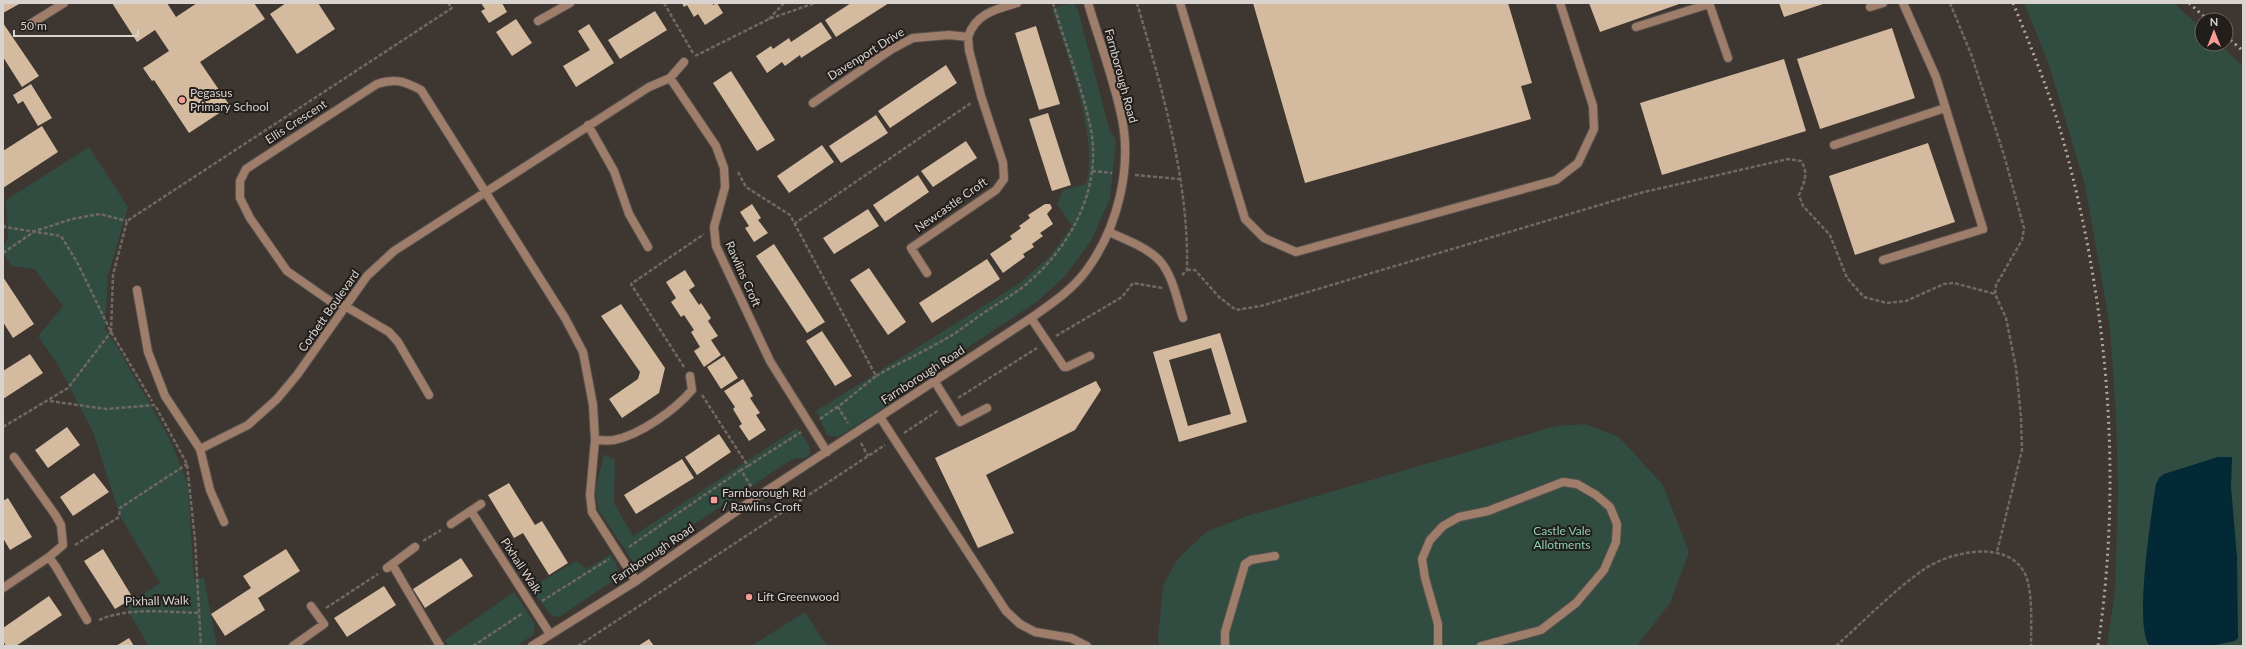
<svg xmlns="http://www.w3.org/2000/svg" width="2246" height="649" viewBox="0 0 2246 649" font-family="Lato,sans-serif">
<rect width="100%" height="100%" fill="#3e3631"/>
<path fill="#314c40" d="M1073,3L1078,10L1110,132L1116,140L1110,199L1091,241L1066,275L1038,301L900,392L899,398L838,437L827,435L816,411L1020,283L1051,255L1072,226L1057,204L1063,190L1086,184C1099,136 1067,56 1052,8Z
M2024,3H2174L2202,29V44H2219L2243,66V646H2107L2115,591L2118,490L2116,417L2110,327L2085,185L2049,65Z
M89,147L128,207L108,276L105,329L118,348L170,439L188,485L194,579L204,578L217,646H149L125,606L160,583L120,516L93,432L58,365L38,336L63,306L34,269L11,266L3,252V247L8,239L6,200Z
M1585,424L1619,437L1663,485L1689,552L1670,603L1637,646H1159L1158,638L1163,586L1176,561L1206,532L1244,517L1556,426Z
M797,428L809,445L810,454L806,458H794L651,553L649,562L634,563L599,511L595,492L604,454L615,460L614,503L633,536Z
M611,554L618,568L617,578L559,617L551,615L530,588L576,561L587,569Z
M514,592L535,624L533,635L516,646H448L445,640Z
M805,612L827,646H751Z"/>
<path fill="#032836" d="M2218,457H2232L2231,487L2237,557L2238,638L2235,641L2211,646H2150C2133,629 2152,511 2156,484L2159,478L2164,474Z"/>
<path fill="#d4bb9f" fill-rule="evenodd" d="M3,3H21L3,13Z
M112,3H167L176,17L197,3H254L265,19L200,62L230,106L189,133L154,80L152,81L143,68L169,51L155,30L137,42Z
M286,3H318L335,29L297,54L270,14Z
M481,3H502L507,12L489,23L481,11L485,9Z
M682,3H712L713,5L717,3L723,13L705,25L698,14L694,17L687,5L684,7Z
M851,3H889L836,37L825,20Z
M1253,3H1508L1532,83L1521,86L1531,119L1305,183Z
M1589,3H1682L1600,32Z
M1779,3H1826L1784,17Z
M655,11L667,30L620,59L608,40Z
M516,19L532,43L512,56L496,32Z
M821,22L832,38L801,58L800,55L785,66L782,62L767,73L756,56L771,46L773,49L789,38L791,42Z
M3,23L39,76L22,87L3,57Z
M589,24L614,63L576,87L563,66L590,50L578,31Z
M1036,26L1060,104L1039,110L1015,33Z
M1892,28L1915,98L1820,129L1797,59Z
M1784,59L1806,131L1662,175L1640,103Z
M946,65L957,83L890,128L878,111Z
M731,71L775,140L757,151L713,83Z
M31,84L52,118L38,126L23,101L18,104L13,95Z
M1048,113L1071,185L1052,191L1029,119Z
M876,115L888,133L841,163L829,146Z
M42,126L58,152L3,188V151Z
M966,141L977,158L933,187L921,171Z
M1928,143L1955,222L1855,255L1829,176Z
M822,145L834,162L789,193L777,176Z
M918,175L929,192L885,222L873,205Z
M752,204L761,218L758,220L768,233L754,242L745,228L749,226L740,212Z
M1045,204H1050L1052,208L1047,214L1053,224L1040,233L1043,236L1032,244L1034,247L1023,254L1025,257L1003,273L990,254L1012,239L1010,236L1021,228L1019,226L1030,218L1028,215Z
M868,209L879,226L834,254L823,238Z
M774,244L825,322L807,333L756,256Z
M987,259L1000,279L932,323L919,303Z
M869,268L906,322L888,335L850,280Z
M685,270L695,286L689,290L699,305L701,303L711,318L708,321L718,336L711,340L721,355L704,367L694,351L700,347L691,332L694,330L684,315L681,317L671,302L676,298L666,282Z
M3,277L34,324L13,338L3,322Z
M621,304L665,368L659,393L622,418L609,399L638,379L640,372L601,316Z
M822,331L852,376L835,386L806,341Z
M1220,333L1247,422L1179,442L1153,352ZM1211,348L1231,414L1188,426L1169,360Z
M30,354L43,373L3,399V371Z
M724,356L738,378L721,389L707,367Z
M743,379L753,396L750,398L760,413L756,415L766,430L749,441L739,426L742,424L733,409L735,407L724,391Z
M1096,381L1101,390L1075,430L986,475L1014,533L978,548L935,458Z
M67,427L80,445L48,468L35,450Z
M719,434L731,452L697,475L685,457Z
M682,459L694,478L636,514L624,495Z
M94,473L109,492L73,516L60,497Z
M509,483L535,525L542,521L568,563L549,575L523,533L514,538L488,495Z
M8,498L32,537L10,550L3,538V501Z
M103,549L133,598L115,609L84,561Z
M286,549L300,571L258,598L265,610L225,636L211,614L251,588L243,576Z
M461,558L473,576L425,608L413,589Z
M384,586L396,605L347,637L334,618Z
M49,596L62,615L16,646H6L3,641V628Z
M129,638L134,646H116Z
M649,639L654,646H638Z"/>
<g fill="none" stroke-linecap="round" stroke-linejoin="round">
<g stroke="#5a524d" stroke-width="10">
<path id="service" d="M1180,3L1245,219L1264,238L1296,252L1556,180L1578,163L1594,129L1593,106L1560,3
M1709,3L1728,58
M1870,7L1883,3
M27,26L64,3
M1636,27L1709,4
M1834,145L1945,108
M1109,232C1126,240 1147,247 1160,261C1173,276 1177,300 1183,318
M1883,260L1983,229
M1031,318L1064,367H1067L1090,356
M935,382L960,422L987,408
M880,417L1006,611L1020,624L1035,632L1071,638L1087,646
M56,567L87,620
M1225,646V632L1245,564L1251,560L1275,556
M1438,646V624L1425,578L1422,559L1430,540L1443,526L1459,517L1488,511L1563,482L1577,484L1596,495L1610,507L1617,524L1616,542L1604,570L1576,603L1541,630L1481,646"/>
</g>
<g stroke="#5a524d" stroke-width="10">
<path id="minor" d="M1903,3L1936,77L1983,229
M538,21L570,3
M670,78L716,146L724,168L725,187L714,227L716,246L770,361L827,452
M813,103L892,49L913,38L949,35L968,37C975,14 996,9 1017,3
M588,125L614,171L629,214L648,247
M927,273L911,248L996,190L1004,179L1003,163L981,96L969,50L968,37
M137,290L148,352L165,396L200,449L210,490L224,522
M429,395L398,342L389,332L345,306L330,301L287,271L250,218L240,198V181L246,169L377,84C395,78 404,81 421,90L565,318L583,352L593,405L595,440L590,495L592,512L636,581
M595,440C601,440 608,441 614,440C640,435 675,410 692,390L690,376
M200,449L248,425L277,399L297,375L367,276L394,251L649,87L670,78L684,62
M471,511L550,634
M451,524L481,504
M49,557L56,567
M392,564L440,646
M387,568L415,547
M3,588L49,557L63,545L61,525L56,516L14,457
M293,646L324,624L311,606"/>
</g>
<g stroke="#5a524d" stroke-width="10">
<path id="tertiary" d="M532,646L636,581L757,497L1031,318C1051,304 1072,290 1086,271C1118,228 1133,166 1121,114C1113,77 1099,40 1088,3"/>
</g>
<path stroke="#6f6863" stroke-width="2.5" stroke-dasharray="4 2" stroke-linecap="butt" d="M664,3L693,53
M1137,3C1162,89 1189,180 1187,270L1182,275
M1950,3L1971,54L2004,155L2024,228L2022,240L1996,285L1995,294L2006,318L2016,368L2021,417L2022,450L1997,552
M769,19L784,3
M695,56L769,19L815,3
M1092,171L1112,173
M738,172L746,187L790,215L876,376L838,407L848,423
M1135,175L1179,179
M794,224L971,103
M3,225L5,227L61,236L77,262L111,332L152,401
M3,253L35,231L72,219L100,214L127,221
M1187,270H1195L1219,297L1236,310L1261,306L1640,193L1788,159L1801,161C1809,173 1804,183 1799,195L1803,206L1830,235L1847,278L1864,297L1887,303L1906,301L1944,284L1954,283L1995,294
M111,332L113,275L127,221L452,8L448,3
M1056,336L1122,297L1133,283L1162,288
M684,367L631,284L704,234
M876,376C897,364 919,354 940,342C956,334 970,322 985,312C1000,302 1017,293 1030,281C1074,242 1103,184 1090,125C1081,84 1065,43 1053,3
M702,395L748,466L741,470L752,488
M958,398L1037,348
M50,401L106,409L155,405
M156,407L187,464L195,540L201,646
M820,419L837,407
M3,427L68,388L111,332
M904,433L939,410
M861,443L868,456
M748,466L801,432
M423,541L441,530
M75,545L119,517L120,508L187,464
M629,547L741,470
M542,601L609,559
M326,608L378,574
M99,620C129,607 165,612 198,613
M473,646L523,613
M578,646L885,445
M1836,646C1865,620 1892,592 1923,570C1950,551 2010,538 2026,576C2033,594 2031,627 2031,646"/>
<use href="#service" stroke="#9e7e6b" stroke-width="8"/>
<use href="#minor" stroke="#9e7e6b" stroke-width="8"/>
<use href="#tertiary" stroke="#9e7e6b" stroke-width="8"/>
<path stroke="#afa9a4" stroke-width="3" stroke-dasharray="2 4" stroke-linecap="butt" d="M2013,3C2031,47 2049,91 2062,136C2108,301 2123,476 2098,646
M2189,3L2208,20
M2226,36L2243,51"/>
</g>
<g fill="#f59b98" stroke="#221e1c" stroke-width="1.5">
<circle cx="182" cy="100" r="4"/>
<rect x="710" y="496" width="8" height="8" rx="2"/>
<circle cx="749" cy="597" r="4"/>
</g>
<g text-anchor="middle" stroke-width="4" stroke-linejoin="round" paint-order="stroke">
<g font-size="12" fill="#d8d3cf" stroke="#221e1c">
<text transform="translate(866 54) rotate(-32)" y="4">Davenport Drive</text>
<text transform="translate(1121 76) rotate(75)" y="4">Farnborough Road</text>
<text transform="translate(296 122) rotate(-33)" y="4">Ellis Crescent</text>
<text transform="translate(951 205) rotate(-35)" y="4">Newcastle Croft</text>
<text transform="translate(743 274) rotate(66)" y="4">Rawlins Croft</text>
<text transform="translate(329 311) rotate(-55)" y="4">Corbett Boulevard</text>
<text transform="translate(923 375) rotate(-33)" y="4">Farnborough Road</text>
<text transform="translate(653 554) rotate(-34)" y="4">Farnborough Road</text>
<text transform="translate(521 566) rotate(57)" y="4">Pixhall Walk</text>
<text transform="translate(157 601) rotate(-1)" y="4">Pixhall Walk</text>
</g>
<g font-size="12" fill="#d8d3cf" stroke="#221e1c" text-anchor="start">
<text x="190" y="97">Pegasus<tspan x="190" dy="14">Primary School</tspan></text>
<text x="722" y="497">Farnborough Rd<tspan x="722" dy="14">/ Rawlins Croft</tspan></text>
<text x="757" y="601">Lift Greenwood</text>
</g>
<g font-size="12" fill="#8ecfb1" stroke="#221e1c">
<text x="1562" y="535">Castle Vale<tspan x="1562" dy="14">Allotments</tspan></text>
</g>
</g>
<rect width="2246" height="649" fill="none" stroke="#d8d3cf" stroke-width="8"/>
<g transform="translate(2214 32)"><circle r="19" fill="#221e1c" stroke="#6b6664"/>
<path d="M0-3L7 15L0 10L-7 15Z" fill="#f59b98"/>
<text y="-6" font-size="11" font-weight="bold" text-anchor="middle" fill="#d8d3cf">N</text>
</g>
<path d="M14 30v6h124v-6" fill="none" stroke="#d8d3cf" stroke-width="2"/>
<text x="20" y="30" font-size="12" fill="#d8d3cf" stroke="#221e1c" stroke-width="3" paint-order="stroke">50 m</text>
</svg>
